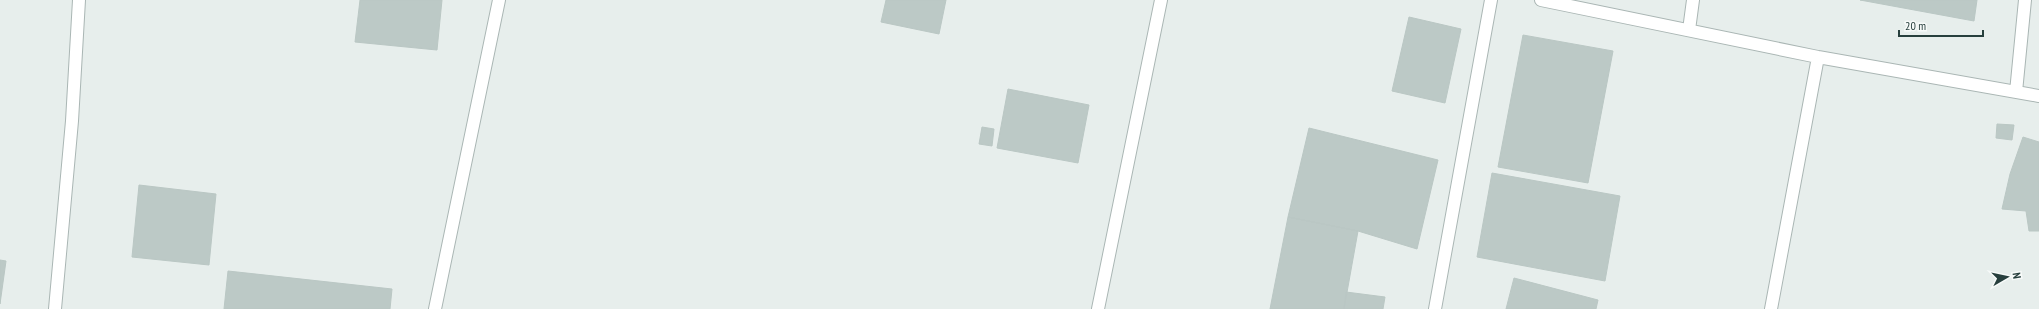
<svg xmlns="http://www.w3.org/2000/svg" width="2039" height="309" viewBox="0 0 2039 309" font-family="'PT Sans Narrow',sans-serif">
<rect width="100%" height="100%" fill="#e7eeec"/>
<path fill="#bcc9c6" stroke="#bac7c4" d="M360,0H442L437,50L355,42Z
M886,0H946L939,34L881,22Z
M1860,0H1977L1974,21Z
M1409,17L1461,29L1445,103L1392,91Z
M1523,35L1613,51L1588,183L1498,167Z
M1008,89L1089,105L1078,163L997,148Z
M1997,124L2014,125L2012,140L1996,138Z
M982,127L994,129L992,146L979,144Z
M1309,128L1438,160L1417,249L1358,231L1288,217Z
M2023,137L2039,142V231H2029L2026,211L2002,209L2010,174Z
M1492,173L1620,196L1605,281L1477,257Z
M139,185L216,194L209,265L132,257Z
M1288,217L1358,231L1344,309H1270Z
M0,260L6,261L0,304Z
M228,271L392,289L390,309H224Z
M1514,278L1598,300L1596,309H1506Z
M1346,292L1385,297L1383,309H1344Z"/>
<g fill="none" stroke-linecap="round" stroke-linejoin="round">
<g stroke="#aab6b4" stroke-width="14">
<path id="minor" d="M1541,0L1818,57L2039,96
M1689,30L1693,0
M2016,92L2025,0
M55,309L72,121L79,0
M435,309L499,0
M1098,309L1161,0
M1435,309L1491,0
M1771,309L1818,57"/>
</g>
<use href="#minor" stroke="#fff" stroke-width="12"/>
</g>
<g transform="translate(2007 277) rotate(81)" stroke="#f7faf9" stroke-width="3" paint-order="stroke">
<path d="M0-3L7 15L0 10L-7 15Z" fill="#273f3d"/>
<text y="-6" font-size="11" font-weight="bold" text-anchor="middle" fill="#273f3d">N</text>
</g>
<path d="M1899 30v6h84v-6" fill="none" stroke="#273f3d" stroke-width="2"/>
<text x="1905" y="30" font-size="12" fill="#273f3d" stroke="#f7faf9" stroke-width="3" paint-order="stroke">20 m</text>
</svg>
